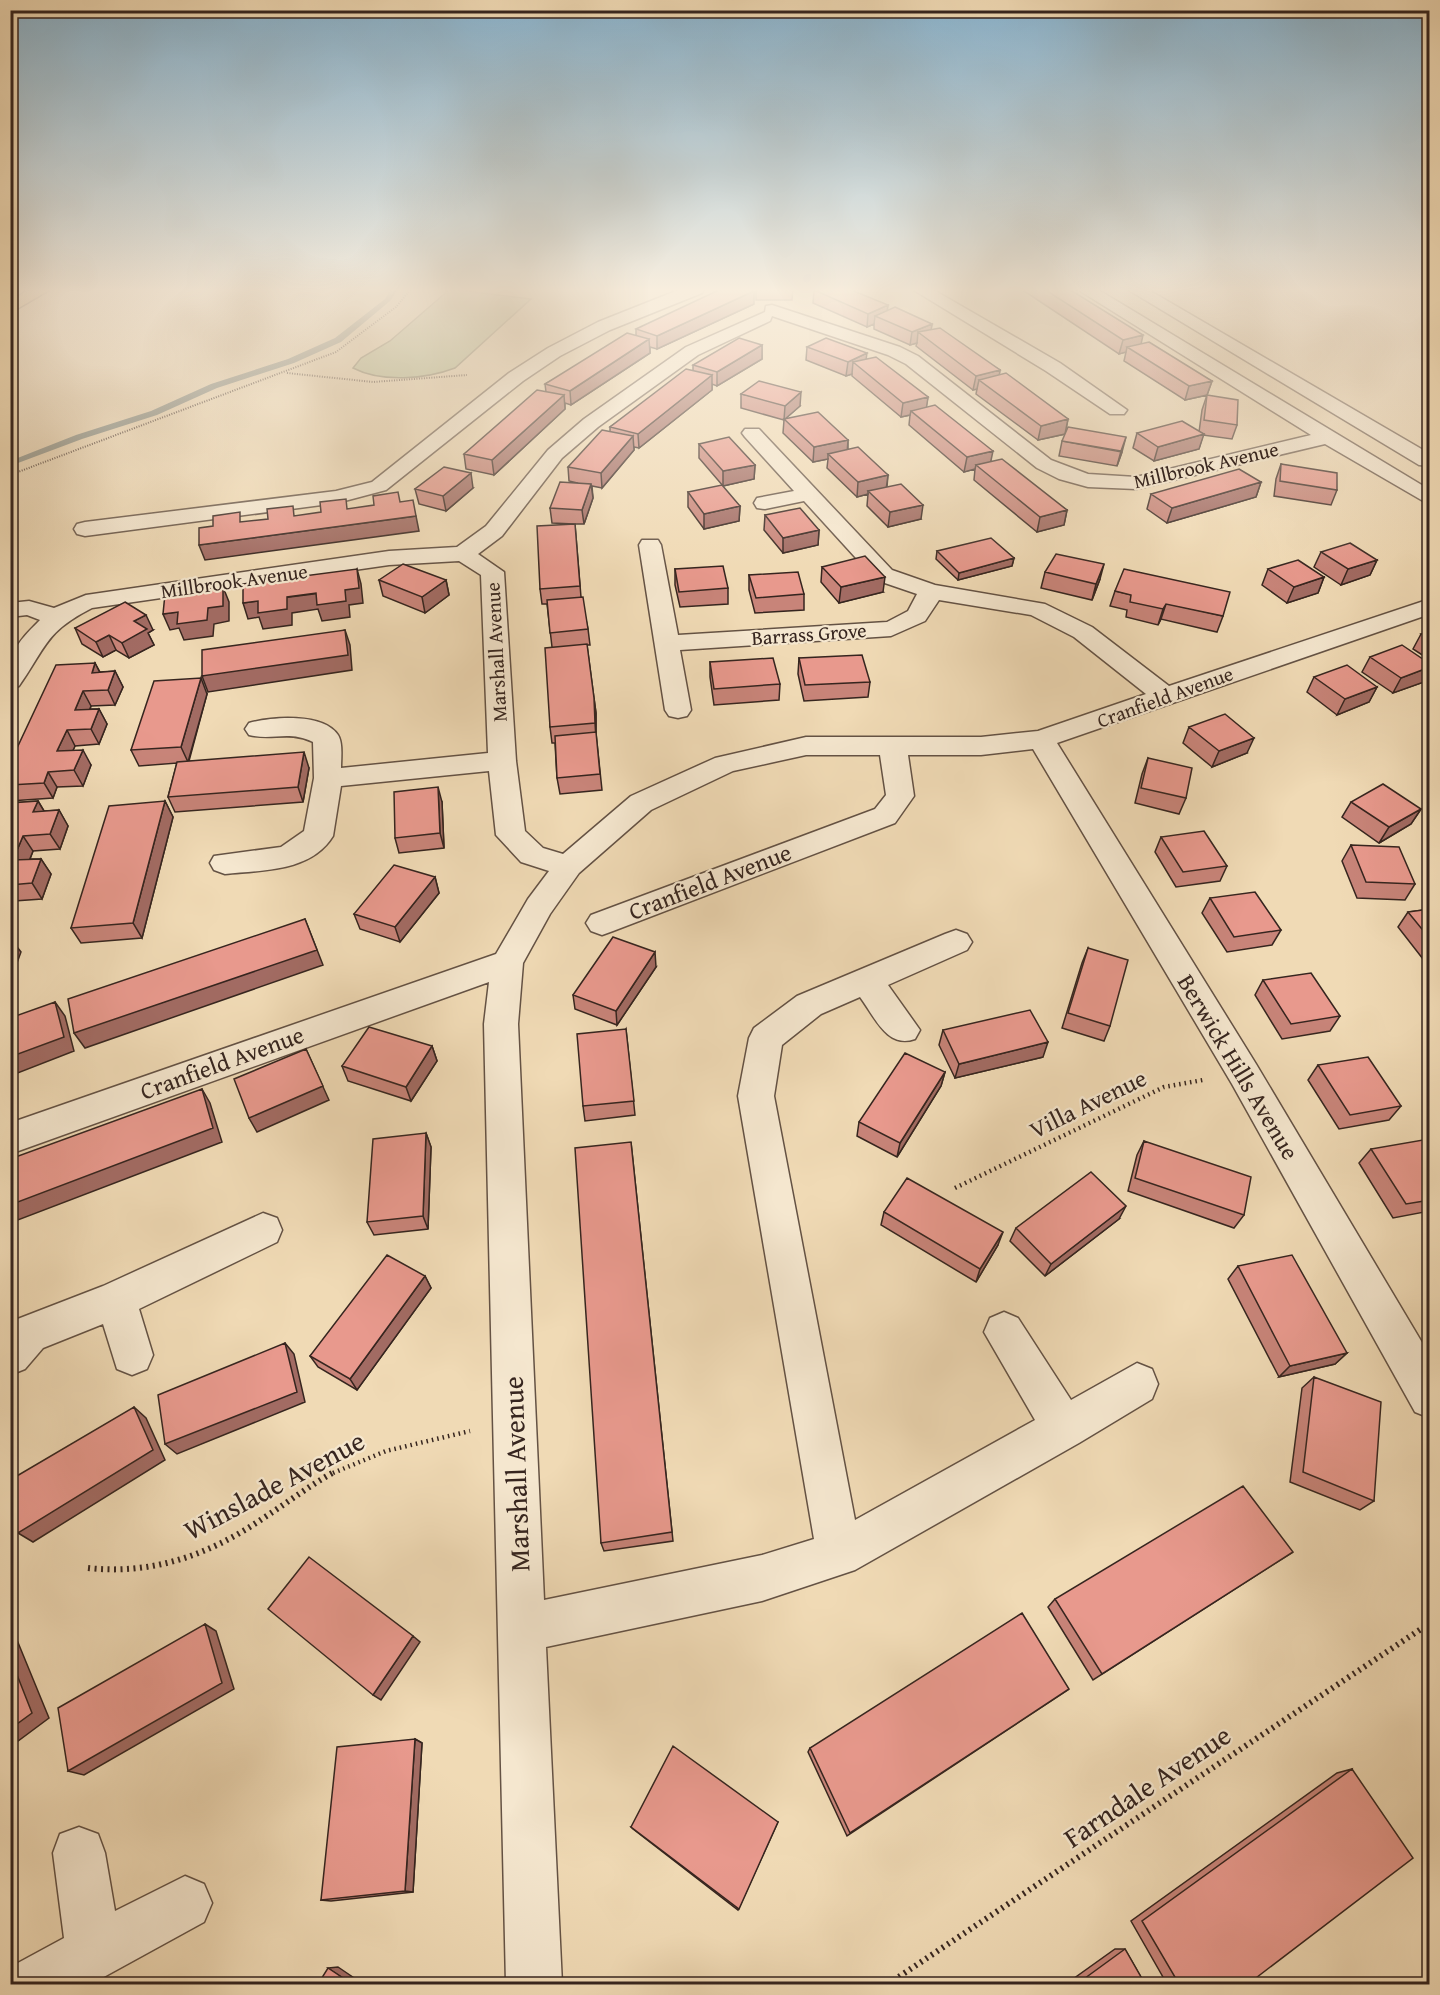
<svg xmlns="http://www.w3.org/2000/svg" width="1440" height="1995" viewBox="0 0 1440 1995" font-family="'Gentium Book Plus',serif">
<rect width="100%" height="100%" fill="#f0dab5"/>
<filter id="stains"><feTurbulence type="fractalNoise" baseFrequency=".00333" numOctaves="4"/><feColorMatrix values="0 0 0 0 .2 0 0 0 0 .09 0 0 0 0 .02 0 0 0 .5 -.17"/></filter>
<radialGradient id="worn" r=".72"><stop offset=".6" stop-color="#630" stop-opacity="0"/><stop offset="1" stop-color="#630" stop-opacity=".3"/></radialGradient>
<path fill="#b4c192" stroke="#757358" stroke-width="1.5" d="M450,289L531,299L455,368C426,379 382,383 353,368L361,358L390,341Z"/>
<g fill="none" stroke-linecap="round" stroke-linejoin="round">
<path fill="#737e78" fill-rule="evenodd" d="M391,289H398L390,301L341,342L294,363L217,388L157,415L82,439L10,466V461L76,435L151,411L211,384L288,359L335,338L385,299Z"/>
<g stroke="#645244" stroke-width="3">
<path id="minor" d="M681,289H704L702,293L610,330L560,356L523,381L386,490L337,503L85,536L77,534L74,529L77,524L85,522L336,491L372,482L509,373L548,348L598,322Z
M912,289H932L1060,363L1127,410L1124,414H1110L1046,371Z
M1077,289H1097L1430,490V505L1325,444L1136,489L1088,487L1059,479L1037,468L906,364L888,355L772,316L770,321L698,355L598,427L562,458L502,536L478,554L504,572L516,761L525,831L543,848L563,854L631,796L715,758L806,737H981L1038,731L1146,694L1074,637L1031,615L939,600L925,621L891,636L680,650L691,710L687,716L678,718L669,716L665,710L639,545L642,540H658L661,545L678,635L887,622L908,611L917,594L876,580L804,501L765,509L757,508L754,503L757,498L794,491L745,437L742,433L745,429H759L892,570L935,585L1045,604L1092,627L1169,686L1430,599V614L1057,743L1256,1064L1430,1356V1418L1415,1412L1232,1084L1033,749L981,755H908L914,796L895,823L613,931L602,935L591,931L586,923L591,915L875,809L886,795L880,755H806L733,771L651,810L579,873L550,914L523,963L518,1024L544,1600L762,1555L814,1539L738,1096L749,1038L754,1028L797,996L945,934L956,930L967,934L972,942L967,950L888,985L920,1030L915,1039C887,1049 875,1017 860,997L821,1014L782,1045L774,1096L855,1520L1035,1420L984,1332L990,1318L1004,1312L1018,1318L1071,1400L1137,1363L1152,1369L1158,1384L1152,1399L1079,1443L855,1570L762,1601L546,1647L562,1984H506L484,1024L489,982L10,1154V1123L496,954L528,899L549,871L521,862L496,835L489,771L341,786L333,836C311,872 262,870 225,874L214,870L210,863L214,856L281,847L304,831L314,778L313,742C288,730 273,741 249,735L245,729L249,723C271,717 323,712 338,735C343,743 341,758 341,768L488,753L481,575L459,561L389,565L92,608C45,632 47,646 19,686L10,689C10,651 14,646 40,620L27,615L10,617V603L29,601L54,608L86,595L389,551L457,547L486,526L548,450L584,419L686,347L765,312L766,306L772,305L900,347L918,356L1051,460L1088,474L1136,477L1311,435Z
M1127,289H1147L1430,454V466L1419,465Z
M263,1213L277,1218L282,1230L277,1242L139,1309L153,1355L147,1369L132,1375L117,1369L103,1324L43,1348L25,1369L10,1375V1325L15,1320L103,1286Z
M79,1827L98,1834L105,1853L115,1911L185,1876L204,1884L212,1903L204,1922L91,1984H10L16,1964L64,1938L53,1853L60,1834Z"/>
</g>
<g stroke="#36251f" stroke-width="3">
<path id="major" d="M30,289H51L10,313V301Z"/>
</g>
<path stroke="#36251f" stroke-width="2" stroke-dasharray="1 1.5" stroke-linecap="butt" d="M287,373L373,382L467,375
M10,475L336,352L396,307L411,289"/>
<path stroke="#36251f" stroke-width="4.5" stroke-dasharray="1.5 4" stroke-linecap="butt" d="M955,1188L1164,1087L1203,1080
M333,1473L386,1451L470,1431"/>
<path stroke="#36251f" stroke-width="6" stroke-dasharray="2 4.5" stroke-linecap="butt" d="M88,1568C152,1575 209,1555 262,1519C287,1503 310,1485 336,1471
M888,1984L1430,1623"/>
<use href="#minor" fill="#f5e7cf" fill-rule="evenodd"/>
<use href="#major" fill="#e8bd7a" fill-rule="evenodd"/>
</g>
<path fill="#c88479" stroke="#36251f" stroke-width="1.5" d="M756,289H793L792,300H756Z
M1021,289H1069L1141,344L1212,381L1207,395L1185,400L1124,361L1126,352L1119,354Z
M814,290L888,305L887,311L932,324L931,330L1000,370L999,375L1068,419L1065,434L1038,440L976,394L977,389L973,390L916,346L917,343L910,345L874,329V324L867,327L813,303Z
M754,304L657,349L650,347V353L571,405L565,403V409L494,475L466,469L464,454L546,392L545,384L636,336V329Z
M762,345V359L717,386L712,384V390L639,448L634,447V450L602,488L592,486L593,498L584,524H575L581,597L588,629L590,645H587L594,698L596,713V733L602,790L560,794L557,778L555,743H552L550,727L552,647L547,604H542L540,589L573,524L552,523L550,508L577,483L569,481L568,467L610,432V427L693,371V365Z
M807,347L866,359L928,397L926,407L991,461L1067,510L1064,525L1037,532L974,480L975,469L964,472L909,425L910,415L901,417L852,376V374L846,376L806,360Z
M741,394L800,406L786,418L848,440V449L888,475L887,487L921,519L888,527L867,506L868,494L857,497L827,468L828,459L813,462L783,433L784,420L741,408Z
M1207,395L1237,425L1232,439L1203,435L1199,449L1154,461L1133,448L1137,433L1199,432L1202,410Z
M1062,441L1122,452L1117,466L1059,456Z
M699,444L755,465L754,479L723,486L699,458Z
M1281,464L1337,490L1331,505L1274,496L1276,479Z
M1261,482L1256,497L1167,523L1147,509L1151,494Z
M473,488L446,511L419,504L415,489Z
M688,492L740,506L739,521L704,529L688,507Z
M765,515L819,530L818,545L783,553L764,530Z
M937,551L1014,558L1012,566L958,580L936,559Z
M1321,552L1377,560L1370,575L1341,585L1314,567Z
M822,567L883,592L839,603L821,582Z
M675,569L728,588V604L680,607L675,585Z
M1268,569L1324,577L1318,593L1287,603L1262,585Z
M1045,572L1100,579L1092,600L1041,588Z
M749,575L804,594V610L755,613L749,590Z
M379,580H446L449,595L425,613L383,596Z
M1115,591L1223,616L1217,632L1161,619L1158,625L1126,617L1127,610L1110,606Z
M75,628L153,630L148,633L154,645L129,658L116,650L103,657L82,644Z
M1430,631V660L1413,649L1421,634Z
M1370,657L1430,664V672L1424,682L1393,693L1362,672Z
M799,658L870,682L868,697L804,701L798,674Z
M710,662L780,684L779,700L714,705L710,677Z
M95,663L100,672L115,671L123,687L115,705L91,706L90,709H99L107,724L99,744L75,746L73,750L91,765L83,786L57,787L53,798L10,801V763Z
M1314,677L1377,687L1369,702L1337,715L1307,692Z
M207,694L189,761L309,768L303,802L175,812L168,797L177,763L139,766L131,750Z
M1189,727L1247,753L1212,767L1183,743Z
M1148,758L1186,798L1179,814L1135,803L1142,774Z
M38,801L44,811L59,810L68,826L60,849L33,851L30,859H41L51,874L42,899L14,901L10,909V803Z
M165,801L173,817L142,938L81,943L71,928Z
M442,802L444,848L399,853L395,838Z
M1351,802L1421,809L1411,824L1379,843L1342,817Z
M1161,837L1227,866L1220,881L1176,887L1155,852Z
M1351,845L1415,884L1405,900L1357,898L1342,861Z
M435,877L439,893L400,942L360,929L354,914Z
M1210,898L1281,930L1272,945L1227,952L1202,913Z
M1430,909V968L1398,927L1408,912Z
M1088,948L1110,1026L1104,1041L1062,1028L1082,963Z
M656,967L617,1025L575,1009L573,995Z
M1263,980L1340,1016L1330,1031L1282,1039L1255,995Z
M626,1029L635,1115L585,1121L583,1106Z
M943,1030L1043,1057L955,1078L939,1045Z
M432,1046L437,1061L411,1101L348,1081L342,1066Z
M1318,1065L1401,1106L1389,1120L1339,1129L1308,1080Z
M945,1072L941,1086L897,1157L857,1136L859,1122Z
M426,1133L431,1147L428,1229L374,1235L367,1222Z
M1144,1141L1244,1215L1234,1228L1128,1191L1137,1155Z
M631,1142L673,1541L604,1551L601,1543Z
M1371,1149H1430V1211L1393,1218L1359,1163Z
M884,1212L998,1245L976,1282L881,1225Z
M1119,1219L1045,1276L1010,1241L1016,1228Z
M1238,1266L1347,1353L1335,1364L1279,1377L1228,1279Z
M425,1276L431,1288L357,1390L318,1367L310,1356Z
M1314,1377L1374,1501L1360,1510L1290,1482L1302,1388Z
M1293,1552L1093,1680L1048,1607L1055,1599Z
M1069,1689L847,1836L808,1752L810,1748Z
M415,1739L422,1743L413,1892L331,1901L321,1900Z
M1352,1769L1248,1984H1167L1131,1921L1337,1773Z
M778,1822L738,1910L633,1829L631,1827Z
M1115,1949H1125L1145,1984H1066Z"/>
<path fill="#a26b63" stroke="#36251f" stroke-width="1.5" d="M754,291V304L657,349V336Z
M888,305L886,319L875,316L874,324L867,327L868,314Z
M932,324L930,337L918,332L917,343L910,345L912,332Z
M1143,335L1140,349L1127,347L1126,352L1119,354L1123,340Z
M649,339L650,353L571,405L570,391Z
M762,345V359L717,386V372Z
M867,353L865,367L853,362L852,374L846,376L848,362Z
M1000,370L998,384L979,380L977,389L973,390L976,376Z
M712,375V390L639,448L638,434Z
M1212,381L1207,395L1185,400L1189,386Z
M801,392L800,406L784,420L785,406Z
M564,395L565,409L494,475L492,460Z
M928,397L926,411H911L910,415L901,417L903,403Z
M1068,419L1065,434L1038,440L1041,426Z
M1204,434L1199,449L1154,461L1158,447Z
M633,436L634,450L602,488L601,473Z
M1126,437L1122,452L1117,466L1121,451Z
M848,440L847,454H828V459L813,462L814,447Z
M993,451L990,465H976L975,469L964,472L967,457Z
M755,465L754,479L723,486V471Z
M471,473L473,488L446,511L443,496Z
M888,475L886,490L868,491V494L857,497L858,482Z
M1261,482L1256,497L1167,523L1172,508Z
M591,484L593,498L584,524L582,510Z
M923,505L921,519L888,527L890,512Z
M740,506L739,521L704,529V514Z
M1067,510L1064,525L1037,532L1040,517Z
M416,516L419,531L205,560L199,545Z
M819,530L818,545L783,553V538Z
M1014,558L1012,566L958,580L959,573Z
M1377,560L1370,575L1341,585L1348,569Z
M1104,564L1100,579L1092,600L1096,584Z
M357,569L361,584L363,603L349,605L350,617L322,621L318,609L292,613V625L263,629L259,617L248,619L243,603L345,590Z
M885,577L883,592L839,603L841,587Z
M1324,577L1318,593L1287,603L1294,587Z
M446,580L449,595L425,613L422,597Z
M223,587L229,602V621L214,624L213,636L184,640L179,628L170,630L163,614L208,608Z
M1166,604L1161,619L1158,625L1163,609Z
M146,615L153,630L148,633L154,645L129,658L122,643L134,621Z
M345,630L350,645L352,670L208,692L202,676Z
M109,635L116,650L103,657L96,642Z
M95,663L103,679L92,673Z
M1430,667V672L1424,682L1393,693L1401,678Z
M115,671L123,687L115,705L108,690Z
M201,678L207,694L188,762L181,747Z
M1377,687L1369,702L1337,715L1345,699Z
M83,691L91,706L83,726L75,710Z
M594,698L596,713V739L595,723Z
M99,709L107,724L99,744L91,729Z
M67,730L75,746L66,766L57,751Z
M1254,738L1247,753L1212,767L1219,751Z
M83,750L91,765L83,786L74,770Z
M304,752L309,768L303,802L298,787Z
M48,772L57,787L53,798L44,783Z
M438,787L442,802L444,848L440,833Z
M38,801L47,816L33,812Z
M165,801L173,817L142,938L133,923Z
M1421,809L1411,824L1379,843L1389,827Z
M59,810L68,826L60,849L50,834Z
M23,836L33,851L23,876L13,860Z
M41,859L51,874L42,899L32,883Z
M435,877L439,893L400,942L395,927Z
M10,896L14,901L10,909Z
M305,919L323,965L85,1048L74,1033Z
M10,938L21,952L13,974L10,971Z
M655,952L656,967L617,1025L616,1011Z
M55,1002L65,1016L74,1051L10,1076V1057Z
M1048,1042L1043,1057L955,1078L959,1064Z
M432,1046L437,1061L411,1101L406,1087Z
M306,1049L329,1100L257,1132L249,1118Z
M945,1072L941,1086L897,1157L900,1143Z
M202,1089L210,1103L222,1142L10,1223V1205Z
M426,1133L431,1147L428,1229L423,1216Z
M1126,1206L1119,1219L1045,1276L1051,1264Z
M1003,1232L998,1245L976,1282L980,1269Z
M425,1276L431,1288L357,1390L350,1379Z
M285,1343L294,1354L305,1402L177,1454L165,1444Z
M1347,1353L1335,1364L1279,1377L1290,1366Z
M134,1407L146,1418L165,1460L33,1542L18,1533Z
M10,1623L49,1718L10,1747Z
M205,1624L216,1631L234,1689L84,1775L68,1771Z
M413,1636L420,1642L381,1700L373,1695Z
M415,1739L422,1743L413,1892L405,1891Z
M338,1967L363,1984H352L328,1968Z"/>
<path fill="#e8998d" stroke="#36251f" stroke-width="1.5" d="M721,289H749L754,291L657,336L636,329Z
M816,289H849L888,305L868,314L814,290Z
M1044,289H1069L1143,335L1123,340Z
M895,307L932,324L912,332L875,316Z
M940,328L1000,370L976,376L918,332Z
M627,333L649,339L570,391L545,384Z
M739,338L762,345L717,372L693,365Z
M826,338L867,353L848,362L807,347Z
M1149,342L1212,381L1189,386L1127,347Z
M876,357L928,397L903,403L853,362Z
M686,369L712,375L638,434L610,427Z
M1006,373L1068,419L1041,426L979,380Z
M759,381L801,392L785,406L741,394Z
M537,390L564,395L492,460L464,454Z
M1207,395L1238,400L1237,425L1204,420Z
M935,405L993,451L967,457L911,411Z
M818,412L848,440L814,447L784,419Z
M1182,421L1204,434L1158,447L1137,433Z
M1068,427L1126,437L1121,451L1062,441Z
M602,430L633,436L601,473L568,467Z
M729,437L755,465L723,471L699,444Z
M858,447L888,475L858,482L828,454Z
M1002,459L1067,510L1040,517L976,465Z
M1281,464L1337,473V490L1280,481Z
M444,467L471,473L443,496L415,489Z
M1239,469L1261,482L1172,508L1151,494Z
M560,482L591,484L582,510L550,508Z
M901,484L923,505L890,512L868,491Z
M722,485L740,506L704,514L688,492Z
M398,492L400,502L413,500L416,516L199,545V528L213,526V516L240,512V522L268,519L267,509L293,506L294,516L321,512L320,502L346,499L347,509L374,505L373,496Z
M800,508L819,530L783,538L765,515Z
M575,524L580,586L540,589L537,526Z
M991,538L1014,558L959,573L937,551Z
M1350,543L1377,560L1348,569L1321,552Z
M1056,554L1104,564L1096,584L1045,572Z
M865,556L885,577L841,587L822,567Z
M1298,560L1324,577L1294,587L1268,569Z
M403,564L446,580L422,597L379,580Z
M723,566L728,588L679,592L675,569Z
M357,569L359,588L345,590L346,601L317,605L316,593L287,597V609L258,613V601L243,603V584Z
M1124,569L1230,592L1223,616L1166,604L1163,609L1130,602L1131,595L1115,591Z
M798,572L804,594L756,598L749,575Z
M223,587V606L208,608L207,620L177,624L178,612L163,614L165,594Z
M583,597L588,629L550,633L547,600Z
M125,602L146,615L134,621L147,629L122,643L109,635L96,642L75,628Z
M345,630L348,655L202,676V650Z
M1430,631V639L1421,634Z
M587,644L594,698L595,723L550,727L545,648Z
M1402,645L1430,664V667L1401,678L1370,657Z
M862,655L870,682L805,685L799,658Z
M773,658L780,684L714,689L710,662Z
M95,663L92,673L115,671L108,690L83,691L75,710L99,709L91,729L67,730L57,751L83,750L74,770L48,772L44,783L10,785V763L56,665Z
M1347,665L1377,687L1345,699L1314,677Z
M201,678L181,747L131,750L154,681Z
M1225,714L1254,738L1219,751L1189,727Z
M596,732L600,774L557,778L555,736Z
M304,752L298,787L168,797L177,762Z
M1148,758L1192,768L1186,798L1141,788Z
M1383,784L1421,809L1389,827L1351,802Z
M438,787L440,833L395,838L394,792Z
M38,801L33,812L59,810L50,834L23,836L13,860L41,859L32,883L10,885V803Z
M165,801L133,923L71,928L109,806Z
M1204,831L1227,866L1183,872L1161,837Z
M1351,845L1399,847L1415,884L1366,882Z
M394,865L435,877L395,927L354,914Z
M1255,892L1281,930L1234,937L1210,898Z
M1430,909V939L1408,912Z
M305,919L317,950L74,1033L68,999Z
M613,937L655,952L616,1011L573,995Z
M1088,948L1128,960L1110,1026L1068,1013Z
M1311,973L1340,1016L1291,1024L1263,980Z
M55,1002L64,1037L10,1057V1018Z
M1030,1010L1048,1042L959,1064L943,1030Z
M369,1027L432,1046L406,1087L342,1066Z
M626,1029L634,1101L583,1106L577,1034Z
M306,1049L323,1086L249,1118L234,1079Z
M905,1053L945,1072L900,1143L859,1122Z
M1368,1057L1401,1106L1350,1115L1318,1065Z
M202,1089L213,1128L10,1205V1159Z
M426,1133L423,1216L367,1222L373,1139Z
M1423,1140L1430,1149V1200L1406,1204L1371,1149Z
M1144,1141L1251,1177L1244,1215L1135,1178Z
M631,1142L672,1532L601,1543L575,1148Z
M1091,1172L1126,1206L1051,1264L1016,1228Z
M907,1178L1003,1232L980,1269L884,1212Z
M387,1255L425,1276L350,1379L310,1356Z
M1292,1255L1347,1353L1290,1366L1238,1266Z
M285,1343L297,1392L165,1444L158,1395Z
M1314,1377L1381,1402L1374,1501L1303,1472Z
M134,1407L153,1450L18,1533L10,1511V1480Z
M1243,1486L1293,1552L1102,1674L1055,1599Z
M309,1557L413,1636L373,1695L268,1609Z
M1022,1613L1069,1689L850,1833L810,1748Z
M205,1624L222,1683L68,1771L58,1708Z
M10,1657L32,1713L10,1729Z
M415,1739L405,1891L321,1900L337,1747Z
M673,1746L778,1822L739,1909L631,1827Z
M1352,1769L1413,1858L1248,1984H1179L1142,1921Z
M1125,1949L1145,1984H1077Z
M328,1968L352,1984H318Z"/>
<linearGradient id="sky" x2="0" y2="1"><stop stop-color="#89b6d3"/><stop offset="0.51" stop-color="#f8eede"/><stop offset="1" stop-color="#f8eede" stop-opacity="0"/></linearGradient>
<rect width="1440" height="569" fill="url(#sky)"/>
<g text-anchor="middle" stroke-width="4.5" stroke-linejoin="round" paint-order="stroke">
<g font-size="20" fill="#36251f" stroke="#f5e7cf">
<text transform="translate(1206 465) rotate(-13)" y="7">Millbrook Avenue</text>
<text transform="translate(234 581) rotate(-8)" y="7">Millbrook Avenue</text>
<text transform="translate(809 634) rotate(-4)" y="7">Barrass Grove</text>
<text transform="translate(496 652) rotate(-93)" y="7">Marshall Avenue</text>
<text transform="translate(1165 697) rotate(-20)" y="7">Cranfield Avenue</text>
</g>
<g font-size="24" fill="#36251f" stroke="#f5e7cf">
<text transform="translate(710 882) rotate(-21)" y="8">Cranfield Avenue</text>
<text transform="translate(222 1063) rotate(-20)" y="8">Cranfield Avenue</text>
<text transform="translate(1238 1067) rotate(59)" y="8">Berwick Hills Avenue</text>
<text transform="translate(1088 1104) rotate(-26)" y="8">Villa Avenue</text>
</g>
<g font-size="28" fill="#36251f" stroke="#f5e7cf">
<text transform="translate(516 1474) rotate(-92)" y="10">Marshall Avenue</text>
<text transform="translate(274 1485) rotate(-28)" y="10">Winslade Avenue</text>
<text transform="translate(1147 1786) rotate(-34)" y="10">Farndale Avenue</text>
</g>
</g>
<rect width="1440" height="1995" fill="none" stroke="#f0dab5" stroke-width="36"/>
<rect x="12" y="12" width="1416" height="1971" fill="none" stroke="#36251f" stroke-width="3"/>
<rect x="18" y="18" width="1404" height="1959" fill="none" stroke="#36251f" stroke-width="1.5"/>
<rect width="100%" height="100%" filter="url(#stains)"/>
<rect width="100%" height="100%" fill="url(#worn)"/>
</svg>
